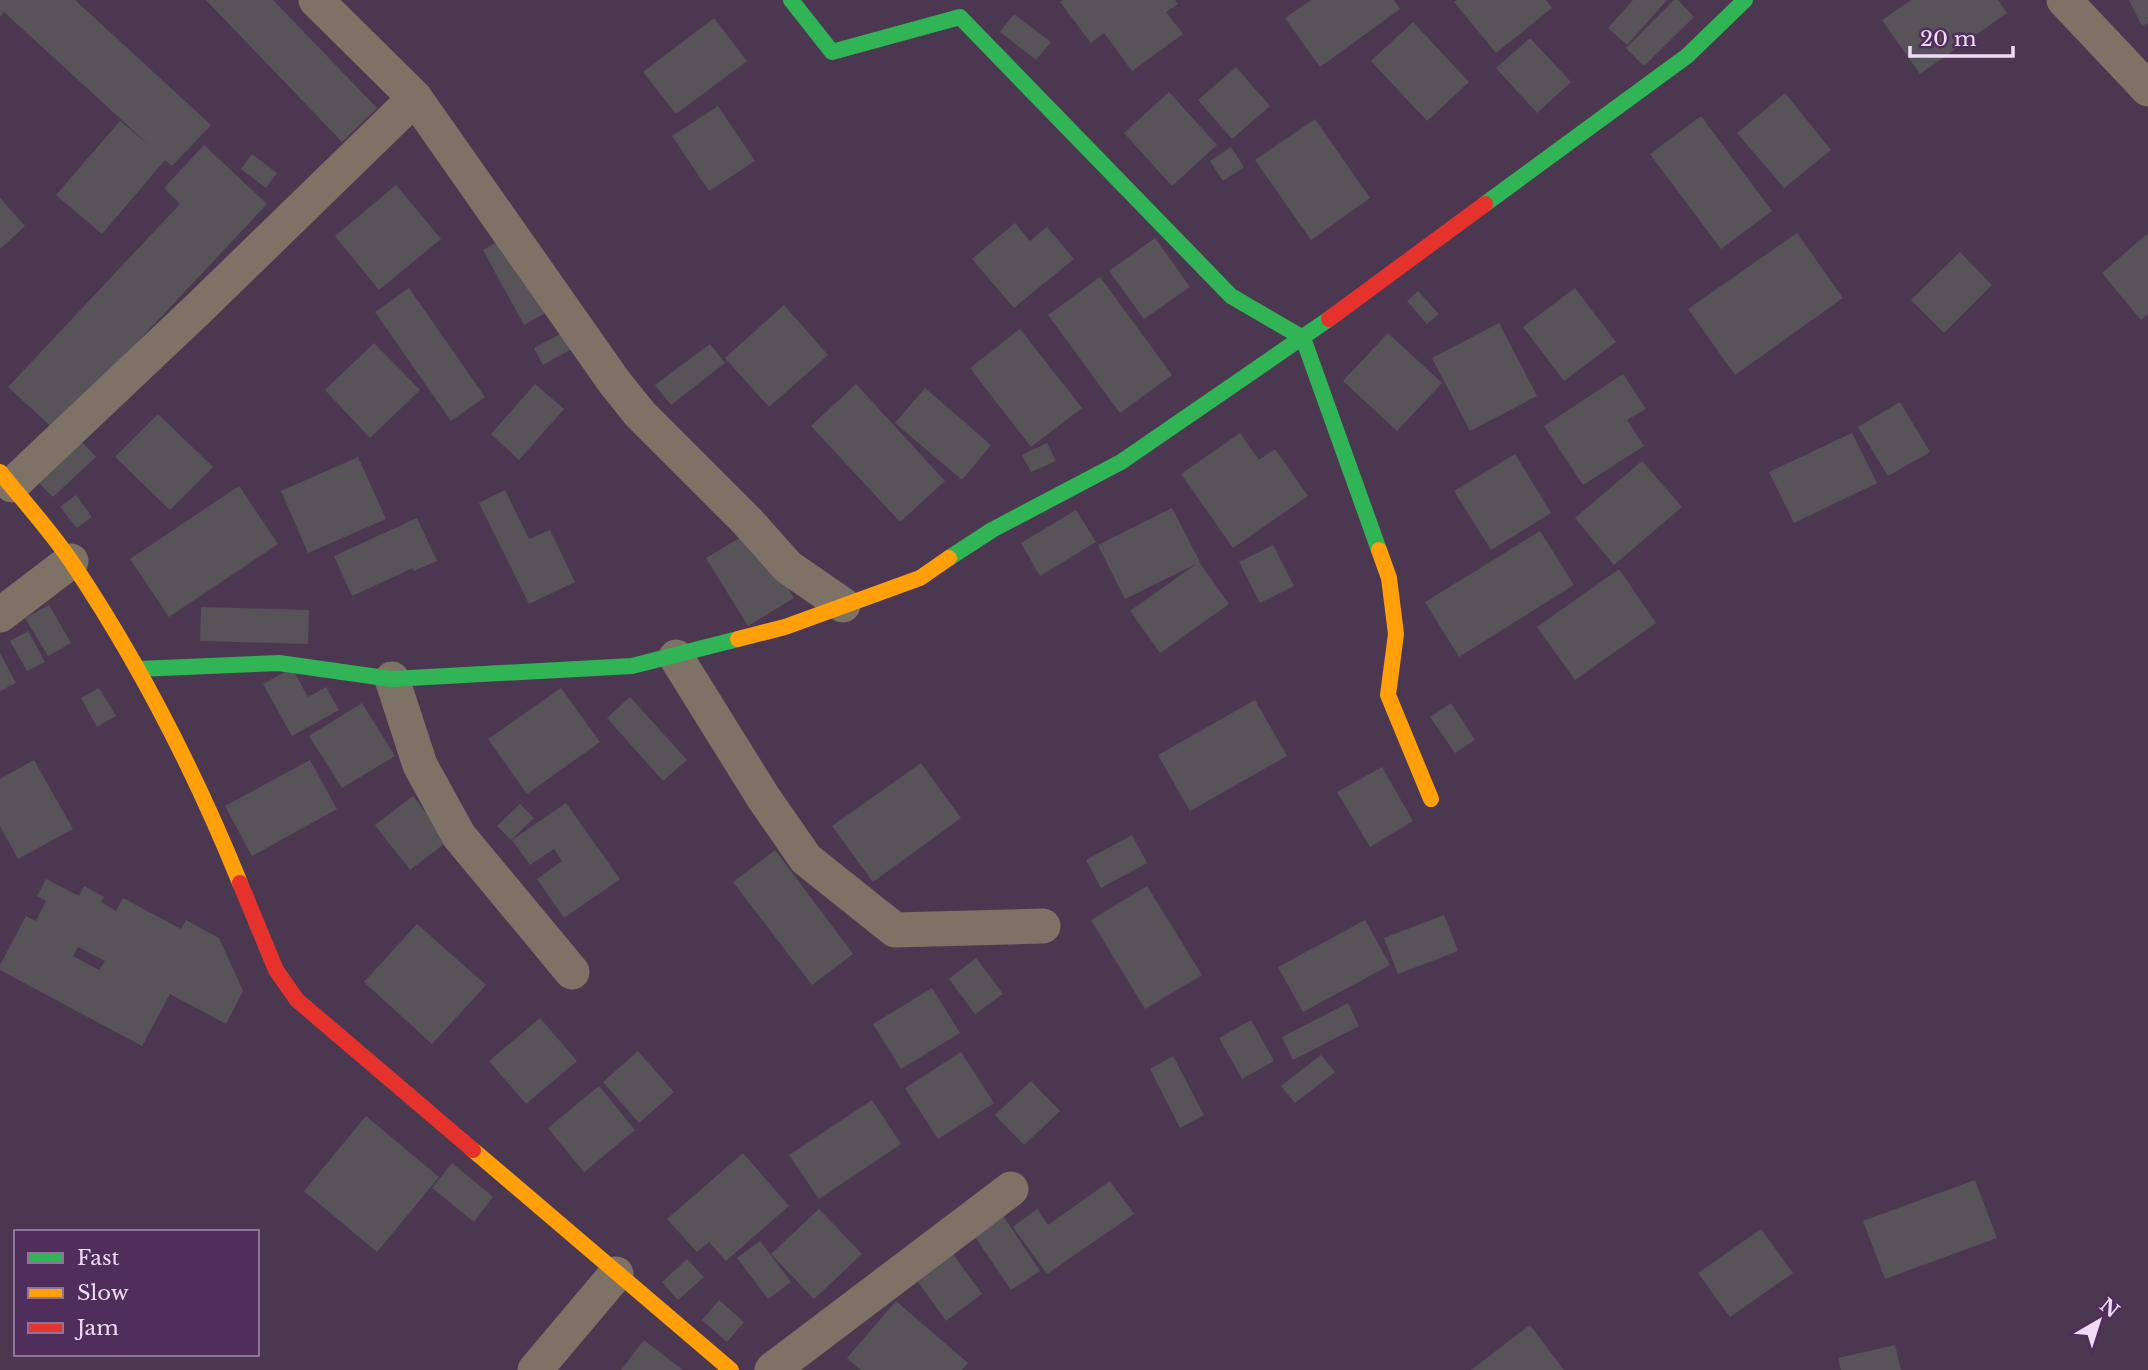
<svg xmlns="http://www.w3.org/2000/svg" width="2148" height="1370" viewBox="0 0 2148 1370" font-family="'Libre Baskerville',serif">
<rect width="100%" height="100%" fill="#4b3850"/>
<path fill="#575358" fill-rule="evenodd" d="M0,0H75L211,125L172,166L165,160L102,234L56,195L120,121L149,145L4,12L0,17Z
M206,0H273L377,108L342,142Z
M1063,0H1175L1178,4L1166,12L1183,34L1132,71L1104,33L1091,43L1060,2Z
M1311,0H1394L1400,9L1320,67L1285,18Z
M1457,0H1546L1552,8L1496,53L1454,2Z
M1633,0H1667L1627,45L1608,28Z
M1674,0H1678L1694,17L1644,66L1626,48Z
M1911,0H1998L2007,13L1920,74L1882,20Z
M2129,0H2148V23L2142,26Z
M1014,14L1051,42L1036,60L1000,32Z
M714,18L747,61L676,114L643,72Z
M1413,22L1469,82L1427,121L1371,61Z
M1530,38L1571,82L1537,113L1496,68Z
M1236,67L1270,106L1232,139L1198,100Z
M1169,92L1217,145L1172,186L1124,133Z
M1785,93L1831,150L1784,188L1737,133Z
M718,106L755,161L709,191L672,136Z
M1701,116L1772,211L1721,249L1650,154Z
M1315,119L1370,198L1311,240L1255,160Z
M204,145L267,204L55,430L8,387L180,204L164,188Z
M1231,147L1244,167L1223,181L1210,161Z
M252,154L277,173L266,188L241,169Z
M396,185L441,239L379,290L335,236Z
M0,198L25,226L0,249Z
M1015,223L1030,241L1047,227L1074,259L1014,308L972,259Z
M1797,233L1843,298L1735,375L1688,309Z
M2148,233V314L2141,320L2102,273Z
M1155,238L1190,287L1144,319L1109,271Z
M503,239L545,313L524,325L483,250Z
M1960,252L1992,285L1944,333L1911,300Z
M1100,277L1172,375L1120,413L1048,315Z
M409,288L485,397L451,421L375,312Z
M1575,288L1616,342L1564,381L1523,327Z
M1418,291L1439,314L1427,324L1407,301Z
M784,305L828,355L769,407L725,358Z
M1499,323L1537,396L1470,431L1432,358Z
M1020,329L1082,408L1031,447L970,368Z
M564,332L573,348L543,365L534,348Z
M1388,333L1442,383L1397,431L1343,381Z
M374,343L420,390L370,438L325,390Z
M710,344L725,363L671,405L655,385Z
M1623,374L1646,409L1627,420L1644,446L1583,485L1544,426Z
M535,384L564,409L519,460L491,434Z
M856,384L945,481L900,522L811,426Z
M925,388L991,445L962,480L895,423Z
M1900,402L1930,452L1888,476L1858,427Z
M158,414L213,467L170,510L115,457Z
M1240,433L1259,460L1275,449L1308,496L1233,548L1181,474Z
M1852,433L1877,483L1794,523L1769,472Z
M78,438L96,457L53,497L35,479Z
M1047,443L1056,461L1031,472L1022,455Z
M1515,454L1551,513L1491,550L1454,491Z
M358,457L386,519L308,553L281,491Z
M1642,461L1682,507L1614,565L1575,518Z
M239,486L278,544L169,617L130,559Z
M505,490L529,539L550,530L575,582L529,604L479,503Z
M76,495L92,517L77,528L60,507Z
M1172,508L1200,562L1125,599L1098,545Z
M1076,510L1096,542L1040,576L1021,543Z
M417,518L437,561L414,571L413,568L352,596L334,556Z
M753,530L794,598L748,626L706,558Z
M1540,531L1574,585L1459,657L1425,602Z
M1273,545L1294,586L1260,603L1239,562Z
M1199,562L1229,604L1160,653L1130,611Z
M1619,569L1656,623L1575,680L1537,627Z
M49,605L71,643L48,656L25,618Z
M201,607L309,610L308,644L200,641Z
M28,631L45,662L27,671L10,641Z
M0,653L16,683L0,691Z
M292,668L308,697L326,687L339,710L292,736L263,684Z
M99,688L116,716L97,727L81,698Z
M561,688L600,742L527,794L488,739Z
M630,697L687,760L663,781L607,718Z
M1255,700L1287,756L1190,811L1158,755Z
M362,703L395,756L342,788L309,736Z
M1451,703L1475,740L1455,753L1430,717Z
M34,760L73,829L18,859L0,826V779Z
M310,760L337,809L252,856L225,806Z
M921,763L961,818L873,882L832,826Z
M1382,767L1413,821L1370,847L1337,792Z
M413,796L448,841L410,870L375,825Z
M566,803L620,879L564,918L537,879L562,861L554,849L530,865L512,840Z
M520,804L534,818L511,840L497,826Z
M1132,835L1147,863L1101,888L1086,860Z
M775,850L853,954L812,985L733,882Z
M46,879L79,896L84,886L104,897L101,902L116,911L123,898L181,929L186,920L219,938L243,991L226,1024L170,994L142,1046L0,970V965L26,916L36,921L46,901L37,896ZM78,947L105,961L99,970L73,956Z
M1147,886L1202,975L1145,1009L1091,920Z
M1444,915L1458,951L1398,974L1384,938Z
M1365,920L1390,965L1303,1012L1278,967Z
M417,924L486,985L432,1044L364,982Z
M976,958L1003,994L975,1014L949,979Z
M932,988L960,1033L901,1069L873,1024Z
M1348,1003L1359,1026L1293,1060L1282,1037Z
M540,1018L577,1061L526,1104L489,1061Z
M1251,1020L1274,1061L1242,1079L1219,1038Z
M638,1051L674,1092L639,1123L603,1082Z
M961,1052L994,1103L938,1139L905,1088Z
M1321,1055L1335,1072L1295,1103L1281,1086Z
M1173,1056L1204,1115L1180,1128L1150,1069Z
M1031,1081L1060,1111L1024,1145L995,1115Z
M599,1086L635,1130L584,1172L548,1128Z
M872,1100L901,1144L819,1199L789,1155Z
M366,1116L439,1177L377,1252L304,1191Z
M743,1153L789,1206L726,1261L709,1242L697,1252L667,1219Z
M452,1163L493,1197L474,1222L432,1188Z
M1975,1180L1997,1238L1885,1279L1863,1221Z
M1110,1181L1134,1214L1047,1274L1013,1227L1037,1209L1048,1225Z
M996,1205L1040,1271L1011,1290L967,1225Z
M819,1209L862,1254L814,1299L771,1254Z
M1761,1229L1793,1273L1730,1317L1698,1273Z
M760,1241L791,1282L768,1299L737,1258Z
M945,1243L982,1294L946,1321L909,1269Z
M687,1259L704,1277L678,1300L662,1282Z
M719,1300L744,1322L727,1342L702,1320Z
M896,1301L968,1363L962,1370H861L847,1358Z
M1530,1325L1564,1370H1471Z
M644,1340L683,1370H621Z
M1895,1345L1901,1370H1841L1838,1358Z"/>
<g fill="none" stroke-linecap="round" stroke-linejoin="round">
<path stroke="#7e7166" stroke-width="35" d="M316,0L415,98L615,383L640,414L747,521L788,567L843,605
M2064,0L2148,89
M12,485L197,310L415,98
M0,615L71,561
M676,657L763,797L806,859L895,930L1043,926
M392,679L420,765L459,836L572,972
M535,1370L616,1274
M772,1370L1011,1189"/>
<path stroke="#30b455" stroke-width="16" d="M791,0L832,52L960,17L1231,296L1303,338L1379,550
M1485,204L1687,56L1745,0
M949,558L992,530L1121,462L1329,319
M139,669L279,663L392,679L632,666L738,639"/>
<path stroke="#ff9f0a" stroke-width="16" d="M0,472C24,502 51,531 73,564C139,663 195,772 240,883
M1379,550L1389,578L1396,634L1388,695L1431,799
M738,639L785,627L920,578L949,558
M473,1150L731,1370"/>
<path stroke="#e5322d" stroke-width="16" d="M1329,319L1485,204
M240,883L276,970L297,1000L473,1150"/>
</g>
<rect x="14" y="1230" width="245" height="126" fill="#502e5b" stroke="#907399" stroke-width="2"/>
<rect x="28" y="1253" width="35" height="10" fill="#30b455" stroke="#907399" stroke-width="2"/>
<text x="77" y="1265" font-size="21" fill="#f0dbf7">Fast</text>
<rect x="28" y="1288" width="35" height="10" fill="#ff9f0a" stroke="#907399" stroke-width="2"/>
<text x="77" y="1300" font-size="21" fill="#f0dbf7">Slow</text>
<rect x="28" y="1323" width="35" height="10" fill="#e5322d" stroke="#907399" stroke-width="2"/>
<text x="77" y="1335" font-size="21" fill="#f0dbf7">Jam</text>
<g transform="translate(2099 1321) rotate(39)" stroke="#502e5b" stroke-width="5" paint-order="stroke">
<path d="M0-5L12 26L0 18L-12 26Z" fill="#f0dbf7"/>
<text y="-10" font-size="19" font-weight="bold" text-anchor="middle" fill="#f0dbf7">N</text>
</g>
<path d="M1910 46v10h103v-10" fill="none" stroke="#f0dbf7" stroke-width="3.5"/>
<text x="1920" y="46" font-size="21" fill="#f0dbf7" stroke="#502e5b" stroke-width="5" paint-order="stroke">20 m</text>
</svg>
